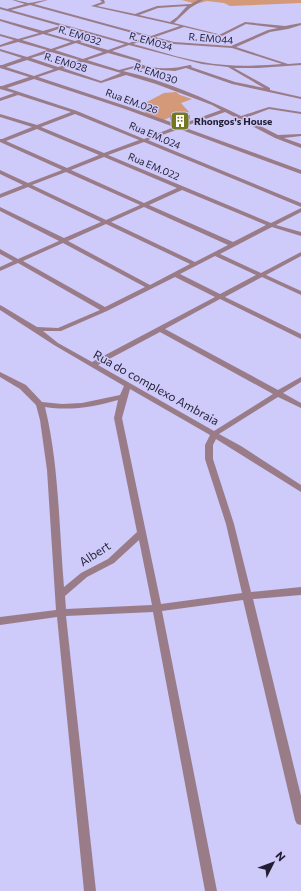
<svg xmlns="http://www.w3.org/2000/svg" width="301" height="891" viewBox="0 0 301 891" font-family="Commissioner,sans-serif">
<rect width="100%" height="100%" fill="#cecaf9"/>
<path fill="#d39979" d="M182,0H301V3L230,6L224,3L207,1L196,4Z
M176,92L180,95L192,99L181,103L189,112C181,115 171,116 164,120L145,113L143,104L164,93Z"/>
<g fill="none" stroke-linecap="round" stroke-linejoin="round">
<path fill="#9a7c89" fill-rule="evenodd" d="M12,0C18,0 23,2 28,3C34,3 41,0 48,0L34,4L151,36L180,26L91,6L102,2L100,0H104L105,3L97,6L135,14L157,6L191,4L198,0H203L190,8L174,23L218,34H221L245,22L285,26L301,23V25L288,29L270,32L236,47L288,64L301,63V65L258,68H234L270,88V90L301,97V99L232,84L186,68L175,71L134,68L123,71C163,80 205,98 241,116L269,107L301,112V114L269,109L245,118L278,135L301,134V136L284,138L301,144V148L275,138L225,112L183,127L301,170V174L179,129L148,140L301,203V207L144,142L108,155L271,223L301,208V212L276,225L301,232V236L272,227L220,254L261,273L301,252V256L266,275L301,291V295L262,277L225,297L301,334V339L220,299L165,329L278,390L301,377V382L283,393L301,403V408L278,397L219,434L241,446L301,485V492L216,439L213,445V459L234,524L251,592L301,587V595L253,599L301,796V825L297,824L295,820L243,600L162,611L217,891H205L153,612L66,616L96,891H84L57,617L0,625V617L56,610L47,470L40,420L36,405L20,389L0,377V372L26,385L42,402L62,404L82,403L120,395L124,386L54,345L0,310V305L2,306L37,327L58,328L100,310L18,263L0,271V267L13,261L0,254V249L18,259L59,241L0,211V207L64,238L101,222L28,187L0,198V194L23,185L0,174V170L28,183L62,170L0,142V139H2L32,127L0,117V114L37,125L71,112L18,95L0,101V98L14,93L0,89V86H2L29,77L0,68V65H2L22,58L0,51V49L27,57L47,50L18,42L0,47V45L14,40L0,36V34L18,39L39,33L0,21V19L43,31L60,26L0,9V7L7,9L25,4ZM30,5L147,37L129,43L11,10ZM187,6L177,17L170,22L139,15L158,8ZM246,24L278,28L268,30L231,46L174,42L155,37L184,27L222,36ZM64,27L93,35L75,41L47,33ZM43,34L71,42L51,49L22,40ZM97,36L125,44L108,50L80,42ZM151,38L174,44L232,48L282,64C255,66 228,67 202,62C179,58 156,50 133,44ZM76,43L103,52L83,59L55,50ZM129,45L202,64L228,67L264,88L235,82L191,67L192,66L190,65C173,69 156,70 140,64L141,60L112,51ZM51,52L79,60L58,67L31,58ZM108,53L137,61L135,64L138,66H134L119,70L87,60ZM27,60L54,69L34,76L6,67ZM83,62L121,73L101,81L63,68ZM59,70L101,83L126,75L156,84L212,105L221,110L179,125L129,107L38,77ZM34,79L125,109L174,127L144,139L77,111L7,88ZM75,114L139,140L104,153L41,127ZM37,129L99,155L67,168L6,141ZM104,157L177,188L144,203L71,170ZM66,172L140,205L106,220L32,185ZM182,190L266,225L233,242L149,205ZM144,207L228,245L195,262L111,222ZM106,224L190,264L150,285L68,241ZM63,243L145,287L105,307L23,261ZM215,256L256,275L220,294L180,274ZM175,277L215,297L92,362L58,343L43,331H61L107,311ZM160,332L273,394L214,431L98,365ZM130,389L210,435L205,445V459L226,524L242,593L161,604L122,418ZM118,400L114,418L137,532L108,559L81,573L64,587C59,528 59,464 45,407C70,411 94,407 118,400ZM139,540L152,605L66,609L65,596L87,577L114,563Z"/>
</g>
<path fill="#9077a4" d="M170,116L190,119L179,123L170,120Z"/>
<path fill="#756186" d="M190,116V119L179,123V120Z"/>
<path fill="#a78abf" stroke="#756186" d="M182,112L190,116L179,120L170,116Z"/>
<defs>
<g id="building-square" transform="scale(1)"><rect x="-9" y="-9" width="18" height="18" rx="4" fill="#77771e" stroke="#cecaf9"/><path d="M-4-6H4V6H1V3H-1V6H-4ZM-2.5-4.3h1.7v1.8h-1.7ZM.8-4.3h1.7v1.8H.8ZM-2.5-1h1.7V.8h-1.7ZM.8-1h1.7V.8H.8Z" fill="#fff"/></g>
</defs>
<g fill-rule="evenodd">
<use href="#building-square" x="180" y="121"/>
</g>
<g text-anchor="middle" stroke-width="3" stroke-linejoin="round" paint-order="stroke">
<g font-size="10" fill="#211e34" stroke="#cecaf9">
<text transform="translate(80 35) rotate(17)" y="4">R. EM032</text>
<text transform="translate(211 38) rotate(5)" y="4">R. EM044</text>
<text transform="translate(151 41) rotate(16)" y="4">R. EM034</text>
<text transform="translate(66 62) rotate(17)" y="4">R. EM028</text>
<text transform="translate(156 73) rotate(19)" y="4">R. EM030</text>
<text transform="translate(132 101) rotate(20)" y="4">Rua EM.026</text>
<text transform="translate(155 135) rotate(23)" y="4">Rua EM.024</text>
<text transform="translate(154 166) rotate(23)" y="4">Rua EM.022</text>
</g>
<g font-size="10" font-weight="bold" fill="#211e34" stroke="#cecaf9" text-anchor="start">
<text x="194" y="125">Rhongos's House</text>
</g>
<g font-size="12" fill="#211e34" stroke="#cecaf9">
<text transform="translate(156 388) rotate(29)" y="4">Rua do complexo Ambraia</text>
<text transform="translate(95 554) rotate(-33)" y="4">Albert</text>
</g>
</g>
<g transform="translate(273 863) rotate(48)" stroke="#cecaf9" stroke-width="3" paint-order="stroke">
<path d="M0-3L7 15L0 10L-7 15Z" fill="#211e34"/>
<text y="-6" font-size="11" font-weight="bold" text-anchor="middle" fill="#211e34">N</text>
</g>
</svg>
